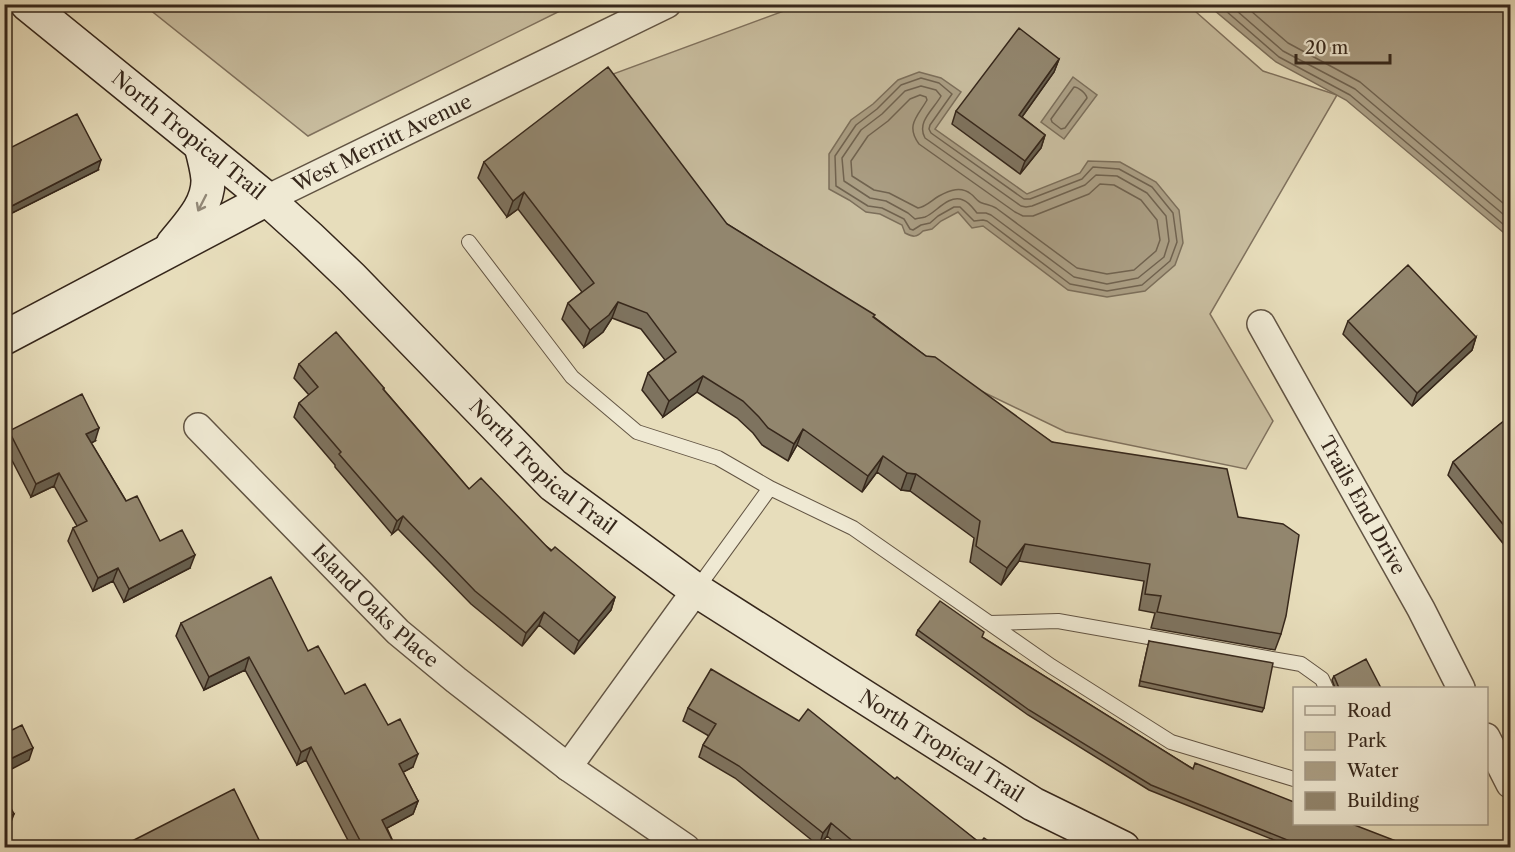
<svg xmlns="http://www.w3.org/2000/svg" width="1515" height="852" viewBox="0 0 1515 852" font-family="'Libre Caslon Text',serif">
<rect width="100%" height="100%" fill="#e7ddbb"/>
<filter id="stains"><feTurbulence type="fractalNoise" baseFrequency=".00333" numOctaves="4"/><feColorMatrix values="0 0 0 0 .2 0 0 0 0 .09 0 0 0 0 .02 0 0 0 .5 -.17"/></filter>
<radialGradient id="worn" r=".72"><stop offset=".6" stop-color="#630" stop-opacity="0"/><stop offset="1" stop-color="#630" stop-opacity=".3"/></radialGradient>
<path fill="#c9bea0" stroke="#80725e" stroke-width="1.5" d="M1187,4L1263,71L1337,95L1210,314L1273,421L1246,469L1066,432L952,377L732,238L613,74L800,5Z
M144,5H572L308,136Z"/>
<path fill="#ab9f85" stroke="#7c6f5b" stroke-width="1.5" d="M1208,5H1510V238L1346,100L1276,62Z
M919,72L941,78L961,92L935,129L1027,194L1080,173L1088,161L1120,162L1156,182L1179,210L1183,243L1175,265L1145,291L1107,297L1068,290L983,226L972,228L958,212L941,221L932,229L923,231C916,238 913,237 905,233L902,225L880,214L866,212L849,200L829,189V154L851,120L873,104L898,80Z
M1073,77L1097,95L1064,139L1041,122Z"/>
<g fill="none" stroke-linecap="round" stroke-linejoin="round">
<path stroke="#706350" stroke-width="1.5" d="M1218,4L1279,57L1350,95L1510,230
M1229,4L1283,51L1355,89L1510,220
M1243,4L1288,43L1360,82L1510,209
M921,78L939,83L952,94L930,125L929,129L931,133L1024,199H1030L1082,179L1093,167L1119,169L1152,187L1173,213L1177,242L1170,261L1142,285L1107,291L1070,284L987,221L983,220L974,221L960,207H954L938,216L930,223L921,225L913,230L910,229L904,219L882,208L868,206L836,186L835,156L856,125L877,109L901,85Z
M921,86L936,90L941,96C934,109 916,122 925,138L1021,206L1026,207L1032,206L1085,185L1096,175L1117,176L1147,193L1166,216L1169,241L1164,257L1138,278L1107,284L1074,277L991,215L986,213H977C973,208 969,202 963,200C948,194 936,213 925,217C922,218 918,218 915,219L908,213L886,201L870,198L844,181L842,158L861,130L882,114L905,91Z
M1074,87C1078,87 1086,93 1087,98L1065,128L1061,129L1052,122L1051,119Z
M920,95L926,97L927,100C918,116 905,125 919,144L1015,212L1023,216H1033L1089,194L1100,184L1114,185L1141,200L1157,220L1160,240L1156,251L1134,270L1107,274L1077,268L996,208C991,205 988,205 982,203C978,202 975,197 971,194C961,186 950,190 939,196C932,200 926,207 918,208L889,193L874,190L852,176L851,161L868,136L888,121L910,99Z"/>
<g stroke="#625443" stroke-width="16">
<path id="lane" d="M469,242L572,377L637,432L718,458L770,488L696,590
M770,488L853,528L1051,666L1171,742L1294,779
M989,623L1058,621L1301,664L1322,679L1326,688"/>
</g>
<g stroke="#625443" stroke-width="30">
<g id="street">
<path id="s1" d="M267,199L667,4"/>
<path id="s2" d="M1261,324L1421,609L1461,688"/>
<path id="s3" d="M198,427L398,632L456,680L568,767L686,848"/>
<path d="M1486,737L1510,784"/>
<path d="M568,767L696,590"/>
</g>
</g>
<g stroke="#36271b" stroke-width="36">
<g id="secondary">
<path id="s4" d="M27,4L267,199L309,237L352,278L553,485L696,590L1033,804L1123,848"/>
<path d="M173,244C188,225 209,205 208,179C207,168 204,157 201,146"/>
<path d="M4,338L267,199"/>
</g>
</g>
<use href="#lane" stroke="#efe9d3" stroke-width="14"/>
<use href="#street" stroke="#efe9d3" stroke-width="27"/>
<use href="#secondary" stroke="#efe9d3" stroke-width="33"/>
</g>
<path fill="#7e735f" stroke="#36271b" stroke-width="1.5" d="M1059,59L1054,72L1022,117L1045,135L1041,148L1020,174L952,124L956,111Z
M4,151L98,170L4,217Z
M484,162L727,224L874,317L926,356L1052,442L1238,517L1281,634L1275,650L1151,628L1155,613L1139,610L1144,581L1019,561L1001,585L970,562L974,538L910,491L901,490L877,472L862,492L797,445L788,461L762,445L753,433L737,418L697,392L663,417L642,390L648,373L665,360L641,329L612,318L603,332L584,347L562,319L568,303L582,292L518,209L507,217L478,178Z
M1348,321L1476,337L1472,350L1412,406L1343,334Z
M299,364L384,388V390L469,489L615,597L611,610L574,654L539,625L522,646L471,604L398,529L392,534L335,467V465L294,417L299,403L309,395L294,378Z
M1510,416V552L1448,475L1453,462Z
M9,431L95,441L91,443L126,501L160,541L190,568L124,602L113,581L93,591L68,541L73,528L77,526L54,486L31,497L4,445Z
M181,623L308,651L345,694L388,725L413,767L403,772L418,801L413,814L387,828L396,848H352L306,760L297,765L245,670L204,690L176,636Z
M918,630L982,637L1193,769L1414,848H1294L1149,790L1028,715L916,635Z
M1149,641L1264,708L1262,712L1139,686Z
M1334,676L1381,688H1335L1332,680Z
M688,708L895,779L980,843L999,848H841L827,836L819,846L735,778L699,757L703,745L709,736L683,721Z"/>
<path fill="#665e4d" stroke="#36271b" stroke-width="1.5" d="M1059,59L1054,72L1014,128L1019,115Z
M1045,135L1041,148L1020,174L1025,161Z
M101,160L98,170L4,217V210Z
M524,192L518,209L507,217L513,201Z
M618,302L612,318L603,332L584,347L590,330Z
M1476,337L1472,350L1412,406L1417,393Z
M703,376L697,392L663,417L669,401Z
M99,428L95,441L81,448L86,434Z
M803,429L797,445L788,461L794,444Z
M883,456L877,472L862,492L868,476Z
M59,473L54,486L31,497L36,484Z
M907,473L916,474L910,491L901,490Z
M403,516L398,529L392,534L397,521Z
M1025,544L1019,561L1001,585L1007,568Z
M195,555L190,568L124,602L129,589Z
M118,568L113,581L93,591L98,578Z
M615,597L611,610L574,654L579,641Z
M544,612L539,625L522,646L526,633Z
M249,657L245,670L204,690L209,677Z
M311,747L306,760L297,765L301,752Z
M33,748L29,760L4,773V762Z
M418,754L413,767L394,777L399,764Z
M418,801L413,814L378,833L382,820Z
M14,814L9,827L4,829V819Z
M831,823L827,836L819,846L823,833Z"/>
<path fill="#92866e" stroke="#36271b" stroke-width="1.5" d="M1019,28L1059,59L1019,115L1045,135L1025,161L956,111Z
M608,67L727,224L875,315L873,317L926,356L935,357L1052,442L1227,469L1238,517L1283,524L1299,535L1286,616L1281,634L1157,612L1161,596L1145,594L1150,564L1025,544L1007,568L976,546L980,521L916,474L907,473L883,456L868,476L803,429L794,444L768,428L759,417L743,401L703,376L669,401L648,373L676,352L647,313L618,302L609,315L590,330L568,303L594,283L524,192L513,201L484,162Z
M77,114L101,160L4,210V168L11,165L4,151Z
M1408,265L1476,337L1417,393L1348,321Z
M336,332L384,388L383,389L469,489L481,478L551,551L555,547L615,597L579,641L544,612L526,633L475,591L403,516L397,521L339,454L341,452L299,403L318,387L299,364Z
M82,394L99,428L86,434L126,501L137,496L160,541L182,530L195,555L129,589L118,568L98,578L73,528L87,521L59,473L36,484L9,431Z
M1510,416V533L1453,462Z
M271,577L308,651L318,646L345,694L365,684L388,725L400,719L418,754L399,764L418,801L382,820L396,848H364L311,747L301,752L249,657L209,677L181,623Z
M940,601L984,632L982,637L1193,769L1195,763L1294,802V824H1352L1414,848H1307L1151,785L1029,710L918,630Z
M1149,641L1273,663L1264,708L1140,681Z
M1366,659L1381,688H1339L1334,676Z
M711,669L799,721L808,709L895,779L897,777L980,843L984,838L999,848H861L831,823L823,833L739,766L703,745L716,724L688,708Z
M22,725L33,748L4,762V734Z
M234,789L263,848H118L138,838Z
M4,795L14,814L4,819Z"/>
<defs><path id="oneway-shaft" d="M-6 0H5M1.5-3L5.5 0L1.5 3" fill="none" stroke-width="1.6" stroke-linecap="round" stroke-linejoin="round" transform="scale(1.5)"/></defs>
<use stroke="#928877" href="#oneway-shaft" transform="translate(202 203) rotate(117)"/>
<g text-anchor="middle" stroke-width="5" stroke-linejoin="round" paint-order="stroke">
<g font-size="20" fill="#36271b" stroke="#efe9d3">
<text dy="7" stroke="none"><textPath href="#s4" startOffset="208">North Tropical Trail</textPath></text>
<text dy="7" stroke="none"><textPath href="#s1" startOffset="128">West Merritt Avenue</textPath></text>
<text dy="7" stroke="none"><textPath href="#s4" startOffset="694">North Tropical Trail</textPath></text>
<text dy="7" stroke="none"><textPath href="#s2" startOffset="208">Trails End Drive</textPath></text>
<text dy="7" stroke="none"><textPath href="#s3" startOffset="252">Island Oaks Place</textPath></text>
<text dy="7" stroke="none"><textPath href="#s4" startOffset="1182">North Tropical Trail</textPath></text>
</g>
</g>
<rect width="1515" height="852" fill="none" stroke="#e7ddbb" stroke-width="24"/>
<rect x="6" y="6" width="1503" height="840" fill="none" stroke="#36271b" stroke-width="3"/>
<rect x="12" y="12" width="1491" height="828" fill="none" stroke="#36271b" stroke-width="1.5"/>
<rect x="1293" y="687" width="195" height="138" fill="#efe9d3" stroke="#a59b89" stroke-width="1.5"/>
<rect x="1305" y="706" width="30" height="9" fill="#efe9d3" stroke="#a59b89" stroke-width="1.5"/>
<text x="1347" y="717" font-size="18" fill="#36271b">Road</text>
<rect x="1305" y="732" width="30" height="18" fill="#c9bea0" stroke="#a59b89" stroke-width="1.5"/>
<text x="1347" y="747" font-size="18" fill="#36271b">Park</text>
<rect x="1305" y="762" width="30" height="18" fill="#ab9f85" stroke="#a59b89" stroke-width="1.5"/>
<text x="1347" y="777" font-size="18" fill="#36271b">Water</text>
<rect x="1305" y="792" width="30" height="18" fill="#92866e" stroke="#a59b89" stroke-width="1.5"/>
<text x="1347" y="807" font-size="18" fill="#36271b">Building</text>
<path d="M1296 54v9h94v-9" fill="none" stroke="#36271b" stroke-width="3"/>
<text x="1305" y="54" font-size="18" fill="#36271b" stroke="#efe9d3" stroke-width="4.5" paint-order="stroke">20 m</text>
<rect width="100%" height="100%" filter="url(#stains)"/>
<rect width="100%" height="100%" fill="url(#worn)"/>
</svg>
